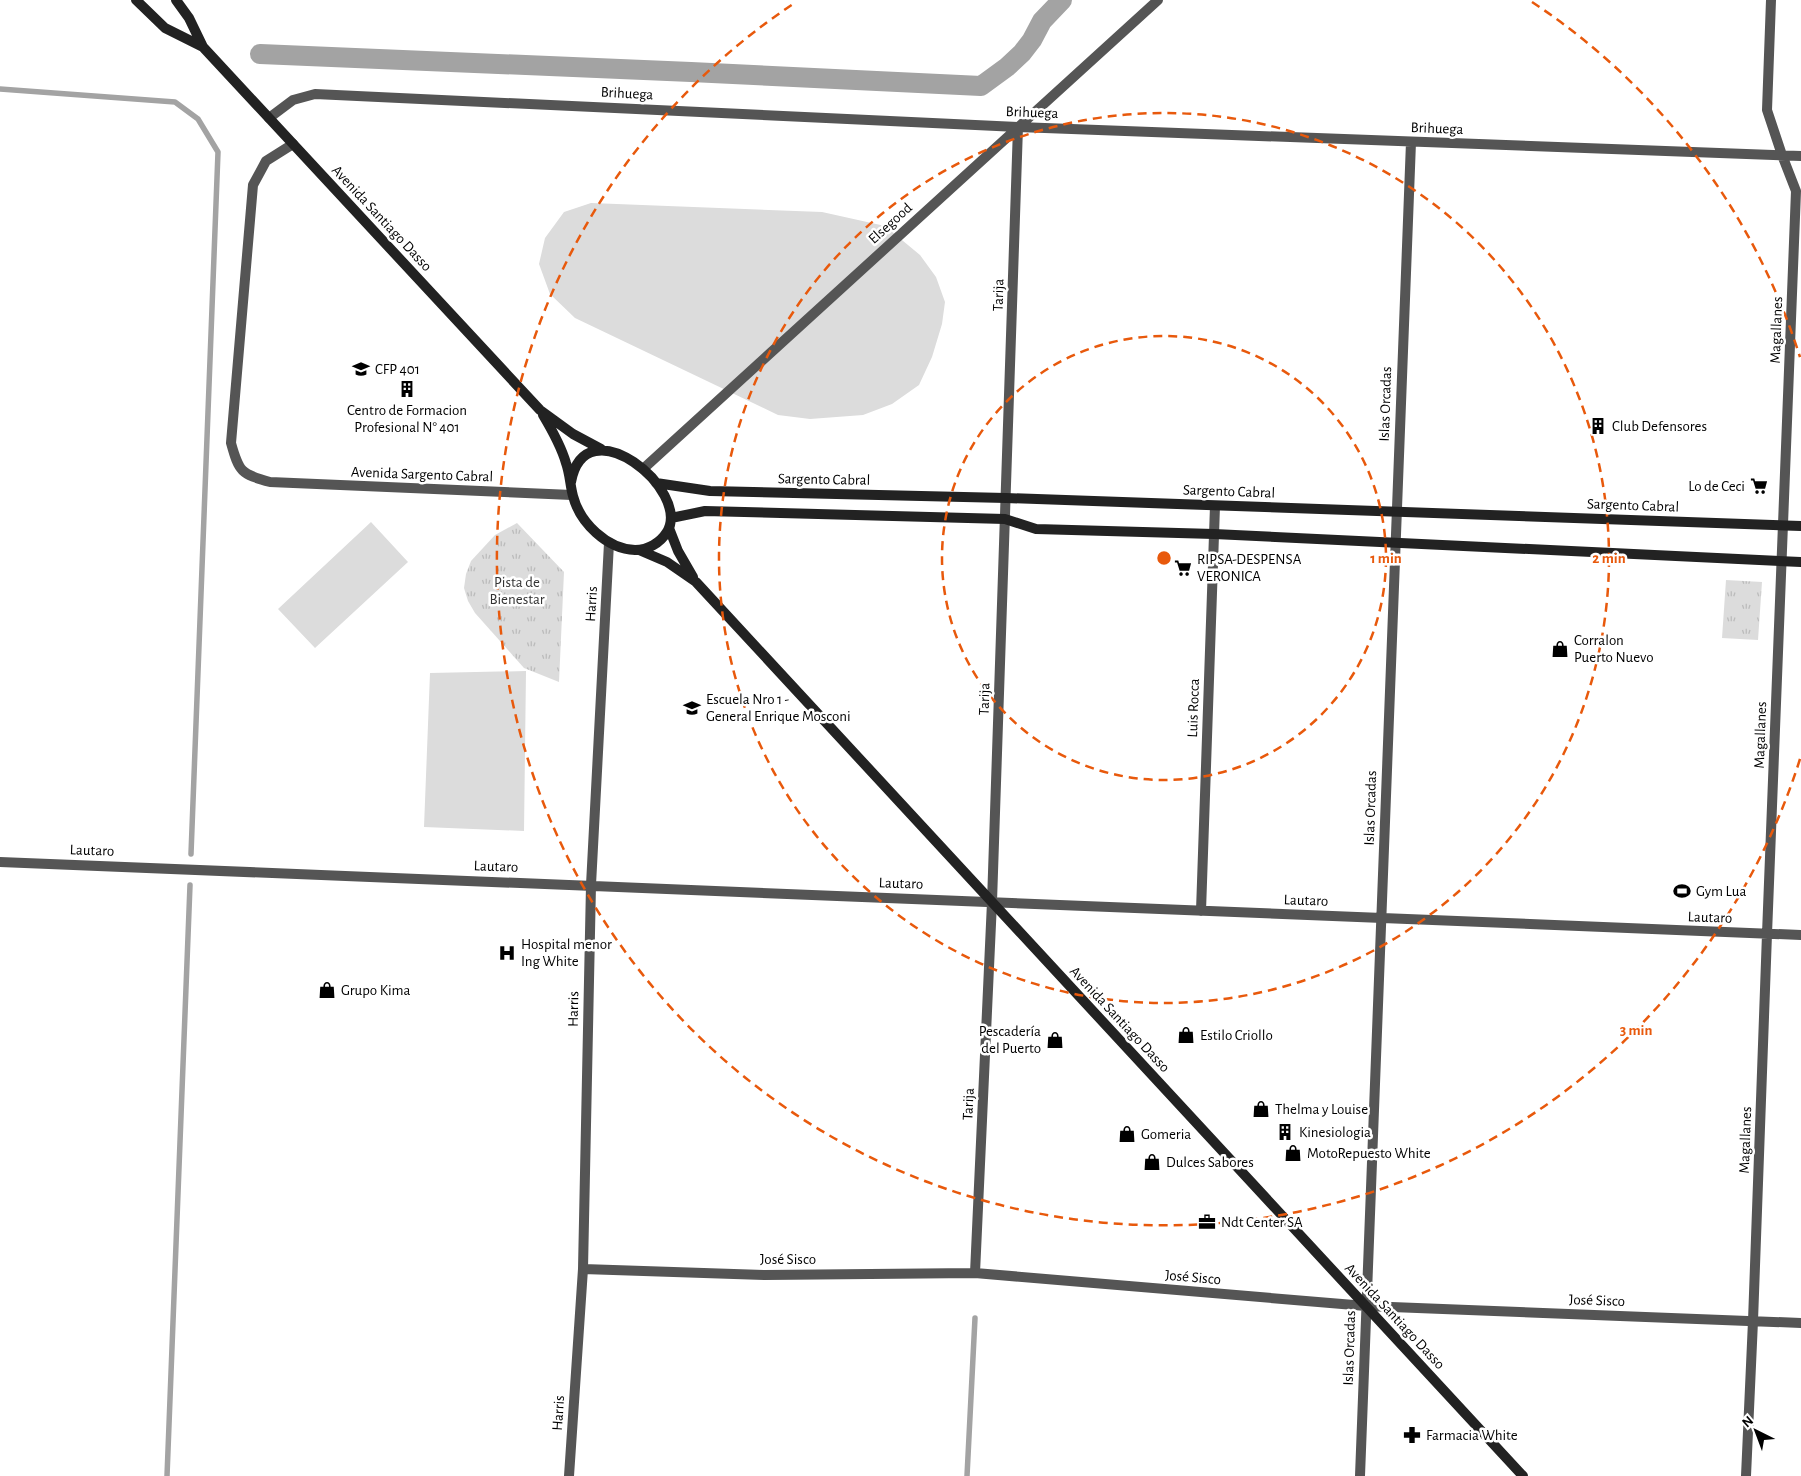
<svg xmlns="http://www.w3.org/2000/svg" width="1801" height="1476" viewBox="0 0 1801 1476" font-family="'Alegreya Sans',sans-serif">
<defs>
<pattern id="grass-tufts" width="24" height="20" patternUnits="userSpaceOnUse" patternTransform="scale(1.25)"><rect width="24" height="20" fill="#dcdcdc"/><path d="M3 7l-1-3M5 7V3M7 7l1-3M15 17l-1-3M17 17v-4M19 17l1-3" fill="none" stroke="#bbb"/></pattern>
</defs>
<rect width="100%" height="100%" fill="#fff"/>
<path fill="url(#grass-tufts)" d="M517,523L564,572L559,682L524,668L475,613L468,601L464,588L466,574L471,561L495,535Z
M1726,580L1762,582L1758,640L1722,638Z"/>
<path fill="#dcdcdc" d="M591,203L822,212L885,226L920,255L936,277L945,302L942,324L932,357L919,385L892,404L863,415L810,419L778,415L575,318L550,294L539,264L545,238L564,212Z
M371,522L408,562L315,648L278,609Z
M526,671L524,831L424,827L430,673Z"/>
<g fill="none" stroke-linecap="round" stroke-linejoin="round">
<path stroke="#a3a3a3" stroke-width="5.5" d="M0,89L175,102L198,119L218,152L191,854
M167,1476L190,885
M967,1476L975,1318"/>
<path stroke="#a3a3a3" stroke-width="20" d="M260,54L691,72L981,86L1007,67L1022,53L1032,40L1042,21L1062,0"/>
<path stroke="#555" stroke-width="10" d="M269,118L293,100L315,94L1018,127L1801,156
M293,144L266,161L253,185L231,443C239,472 241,474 270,482L572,495
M643,469L1158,0
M0,862L1801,935
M1201,911L1215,506
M583,1269L765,1275L975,1273L1366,1306L1801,1323
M975,1273L992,902L1018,127
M569,1476L583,1269L591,885L609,543
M1360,1476L1411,142
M1746,1476L1753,1321L1767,934L1796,191L1782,155L1767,110L1771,0"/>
<path stroke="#222" stroke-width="10" d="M136,0L165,28L203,47
M176,0L189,18L203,47L540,410L573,434L601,449
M543,415C552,430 561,446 566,463C570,474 570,485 573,496C580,523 607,549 635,550C648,550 660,543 667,532C692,490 585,404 571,482
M656,483L710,491L1006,498L1801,526
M671,518L705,511L1005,519L1036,529L1214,534L1801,562
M669,528L678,551L693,577
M639,550L667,562L696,582L1523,1476"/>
</g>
<g fill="none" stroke="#e8590c" stroke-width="2.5" stroke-dasharray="9 6">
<circle cx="1164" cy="558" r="222"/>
<circle cx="1164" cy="558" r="445"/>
<path d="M1800 759A667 667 0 1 1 796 2M1532 2A667 667 0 0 1 1800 357"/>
</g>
<defs>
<g id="school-bare" transform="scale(1.35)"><path d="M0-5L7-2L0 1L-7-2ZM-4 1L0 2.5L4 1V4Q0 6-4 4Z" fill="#000" stroke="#fff" stroke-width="2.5" paint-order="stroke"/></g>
<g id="building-bare" transform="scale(1.35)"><path d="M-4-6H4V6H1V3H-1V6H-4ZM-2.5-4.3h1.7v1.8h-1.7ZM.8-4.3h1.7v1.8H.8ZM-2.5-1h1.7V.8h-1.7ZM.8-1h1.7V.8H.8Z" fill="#000" stroke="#fff" stroke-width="2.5" paint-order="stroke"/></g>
<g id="supermarket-bare" transform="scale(1.35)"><path d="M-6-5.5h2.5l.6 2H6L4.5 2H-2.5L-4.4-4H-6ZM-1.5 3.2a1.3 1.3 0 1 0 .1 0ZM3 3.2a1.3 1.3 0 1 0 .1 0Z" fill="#000" stroke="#fff" stroke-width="2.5" paint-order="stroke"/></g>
<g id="shop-bare" transform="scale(1.35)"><path d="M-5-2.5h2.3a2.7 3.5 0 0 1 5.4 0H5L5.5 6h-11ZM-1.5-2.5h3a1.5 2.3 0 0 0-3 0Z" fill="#000" stroke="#fff" stroke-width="2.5" paint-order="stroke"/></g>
<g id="stadium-bare" transform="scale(1.35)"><path d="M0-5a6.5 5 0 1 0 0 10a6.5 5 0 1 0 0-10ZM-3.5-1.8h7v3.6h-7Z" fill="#000" stroke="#fff" stroke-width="2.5" paint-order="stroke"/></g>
<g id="hospital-bare" transform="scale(1.35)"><path d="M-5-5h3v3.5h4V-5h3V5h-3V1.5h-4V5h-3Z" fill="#000" stroke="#fff" stroke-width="2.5" paint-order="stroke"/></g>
<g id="office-bare" transform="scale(1.35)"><path d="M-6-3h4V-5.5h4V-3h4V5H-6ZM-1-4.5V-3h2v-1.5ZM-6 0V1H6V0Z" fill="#000" stroke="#fff" stroke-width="2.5" paint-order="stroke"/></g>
<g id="pharmacy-bare" transform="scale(1.35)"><path d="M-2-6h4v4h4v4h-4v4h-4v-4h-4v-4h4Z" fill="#000" stroke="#fff" stroke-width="2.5" paint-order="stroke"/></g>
</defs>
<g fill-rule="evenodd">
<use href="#school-bare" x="361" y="369"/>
<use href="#building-bare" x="407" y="389"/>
<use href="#building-bare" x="1598" y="426"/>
<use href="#supermarket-bare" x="1759" y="486"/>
<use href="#supermarket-bare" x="1183" y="568"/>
<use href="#shop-bare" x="1560" y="649"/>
<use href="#school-bare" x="692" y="708"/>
<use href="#stadium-bare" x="1682" y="891"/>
<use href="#hospital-bare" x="507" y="953"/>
<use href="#shop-bare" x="327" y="990"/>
<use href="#shop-bare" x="1186" y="1035"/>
<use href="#shop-bare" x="1055" y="1040"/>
<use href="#shop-bare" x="1261" y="1109"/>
<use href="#building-bare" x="1285" y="1132"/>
<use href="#shop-bare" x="1127" y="1134"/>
<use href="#shop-bare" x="1293" y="1153"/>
<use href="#shop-bare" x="1152" y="1162"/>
<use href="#office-bare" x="1207" y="1222"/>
<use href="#pharmacy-bare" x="1412" y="1435"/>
</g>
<g text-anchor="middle" stroke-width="5" stroke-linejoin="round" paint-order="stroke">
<g font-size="15" fill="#000" stroke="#fff">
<text transform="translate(627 93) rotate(3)" y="5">Brihuega</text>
<text transform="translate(1032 112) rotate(2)" y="5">Brihuega</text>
<text transform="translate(1437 128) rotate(2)" y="5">Brihuega</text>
<text transform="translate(382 218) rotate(47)" y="5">Avenida Santiago Dasso</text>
<text transform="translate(890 223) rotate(-42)" y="5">Elsegood</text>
<text transform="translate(998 295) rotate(-88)" y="5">Tarija</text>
<text transform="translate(1776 330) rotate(-88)" y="5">Magallanes</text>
<text transform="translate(1385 404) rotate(-88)" y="5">Islas Orcadas</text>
<text transform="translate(422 474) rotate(2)" y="5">Avenida Sargento Cabral</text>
<text transform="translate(824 479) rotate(1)" y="5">Sargento Cabral</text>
<text transform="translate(1229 491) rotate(2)" y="5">Sargento Cabral</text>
<text transform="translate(1633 505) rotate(2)" y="5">Sargento Cabral</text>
<text transform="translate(591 604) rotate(-87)" y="5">Harris</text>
<text transform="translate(984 699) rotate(-88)" y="5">Tarija</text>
<text transform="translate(1193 708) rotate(-88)" y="5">Luis Rocca</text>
<text transform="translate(1760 735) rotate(-88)" y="5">Magallanes</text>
<text transform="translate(1370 808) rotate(-88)" y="5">Islas Orcadas</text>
<text transform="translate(92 850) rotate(2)" y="5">Lautaro</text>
<text transform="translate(496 866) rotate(2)" y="5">Lautaro</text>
<text transform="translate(901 883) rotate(2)" y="5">Lautaro</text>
<text transform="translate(1306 900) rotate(2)" y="5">Lautaro</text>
<text transform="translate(1710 917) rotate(2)" y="5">Lautaro</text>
<text transform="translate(573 1009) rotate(-89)" y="5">Harris</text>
<text transform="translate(1120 1019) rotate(47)" y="5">Avenida Santiago Dasso</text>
<text transform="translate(968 1104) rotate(-87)" y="5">Tarija</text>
<text transform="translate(1745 1140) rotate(-88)" y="5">Magallanes</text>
<text x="788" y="1264">José Sisco</text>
<text transform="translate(1193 1277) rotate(5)" y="5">José Sisco</text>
<text transform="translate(1597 1300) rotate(2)" y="5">José Sisco</text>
<text transform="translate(1395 1316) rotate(47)" y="5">Avenida Santiago Dasso</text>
<text transform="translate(1349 1348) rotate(-88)" y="5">Islas Orcadas</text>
<text transform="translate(558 1413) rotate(-86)" y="5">Harris</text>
</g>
<g font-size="15" fill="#000" stroke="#fff" text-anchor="start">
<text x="375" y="374">CFP 401</text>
<text x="407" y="415" text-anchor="middle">Centro de Formacion<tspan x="407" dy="17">Profesional N° 401</tspan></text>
<text x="1612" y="431">Club Defensores</text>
<text x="1745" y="491" text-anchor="end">Lo de Ceci</text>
<text x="1197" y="564">RIPSA-DESPENSA<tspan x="1197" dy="17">VERONICA</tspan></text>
<text x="1574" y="645">Corralon<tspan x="1574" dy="17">Puerto Nuevo</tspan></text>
<text x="706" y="704">Escuela Nro 1 -<tspan x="706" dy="17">General Enrique Mosconi</tspan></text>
<text x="1696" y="896">Gym Lua</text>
<text x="521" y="949">Hospital menor<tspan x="521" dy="17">Ing White</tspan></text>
<text x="341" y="995">Grupo Kima</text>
<text x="1041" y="1036" text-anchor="end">Pescadería<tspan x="1041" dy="17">del Puerto</tspan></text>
<text x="1200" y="1040">Estilo Criollo</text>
<text x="1275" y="1114">Thelma y Louise</text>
<text x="1299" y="1137">Kinesiologia</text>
<text x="1141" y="1139">Gomeria</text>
<text x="1307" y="1158">MotoRepuesto White</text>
<text x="1166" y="1167">Dulces Sabores</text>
<text x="1221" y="1227">Ndt Center SA</text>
<text x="1426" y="1440">Farmacia White</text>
</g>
<g font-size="15" fill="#333" stroke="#fff">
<text x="517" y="587">Pista de<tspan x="517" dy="17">Bienestar</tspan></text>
</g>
</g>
<circle cx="1164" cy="558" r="8" fill="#e8590c" stroke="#fff" stroke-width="2.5"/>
<g font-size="15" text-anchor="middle" font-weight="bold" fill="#e8590c" stroke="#fff" stroke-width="5" stroke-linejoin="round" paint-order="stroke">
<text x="1386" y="563">1 min</text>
<text x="1609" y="563">2 min</text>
<text x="1636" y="1035">3 min</text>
</g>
<g transform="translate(1756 1431) rotate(318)" stroke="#ffffff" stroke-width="4" paint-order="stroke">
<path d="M0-4L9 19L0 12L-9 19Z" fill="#000000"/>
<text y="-8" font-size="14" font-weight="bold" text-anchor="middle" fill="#000000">N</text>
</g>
</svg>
